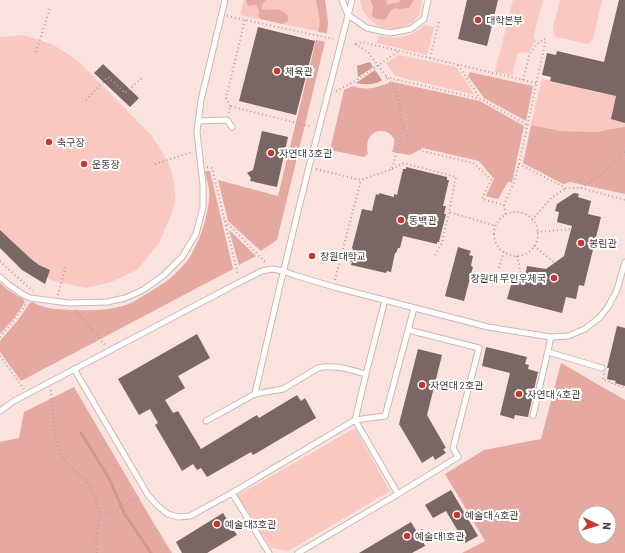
<svg xmlns="http://www.w3.org/2000/svg" width="625" height="553" viewBox="0 0 625 553" font-family="Barlow,'Noto Sans KR',sans-serif">
<rect width="100%" height="100%" fill="#fae3df"/>
<path fill="#f8c8c1" d="M244,0H325L328,22L327,33L240,15Z
M360,0H422C421,6 420,13 417,18C414,22 409,25 404,27C384,34 363,21 360,0Z
M513,0H543L533,39L537,40L528,52L518,53L512,76L495,72Z
M560,0H602L593,39L590,43L587,44L557,37L554,35L553,28Z
M424,25L434,27L427,55L377,43L379,36C395,39 412,38 424,25Z
M23,35L52,44L77,60L152,136L166,159L171,170L174,182L175,197L173,210L159,243L137,270L111,282L86,288L54,281L29,266L0,237V37Z
M399,55L456,67L475,95L395,76L386,63Z
M542,79L616,96L611,119L625,123V127L610,129L597,132L561,131L531,125Z
M355,428L390,491L288,551L271,548L237,495L254,486Z"/>
<path fill="#e5a9a1" fill-rule="evenodd" d="M246,0H266L262,5V9C274,12 278,5 288,16V21L282,24L261,19L258,16L259,12L257,5L248,6Z
M316,0H325L328,22L327,33L318,32L320,21Z
M370,0H386L387,5L392,3H398L401,0H414L409,8H406L400,9L395,8L391,10L386,19C380,20 377,20 372,16L373,6Z
M316,40L325,42L277,240L261,251L228,221L218,180L278,196Z
M470,72L533,86L526,121L484,98L468,76Z
M393,82L480,101L524,126L512,182H508L498,199L486,196L494,179L479,161L423,148L410,155L392,152C393,148 395,143 394,139C391,132 380,128 374,133C367,137 366,147 368,154L364,157L330,150L344,90L353,86C371,92 377,86 393,82Z
M531,125L561,131L597,132L610,129L625,127V194L570,182L563,184L523,163Z
M205,171H210L233,269L21,381L0,352V341L18,320L30,303L32,302C46,310 60,309 76,310C94,311 114,310 131,303C134,302 138,299 141,297C158,288 175,277 187,261C199,245 211,210 209,189C208,183 206,177 205,171Z
M229,230L256,256L239,265Z
M0,283L8,290L24,300L25,302L15,317L0,334Z
M561,363L625,400V553H462L485,541L445,474L484,450L541,439ZM585,513H609V537H585Z
M74,387L153,522L172,553H0V442L19,438L24,412Z"/>
<path fill="#d2978f" d="M370,62L373,67L358,77L357,66Z
M375,70L382,80C376,85 364,85 356,83Z"/>
<g fill="none" stroke-linecap="round" stroke-linejoin="round">
<path stroke="#d2978f" stroke-width="3" d="M81,433L110,480L124,513L151,553"/>
</g>
<path fill="#7a6663" d="M467,0H498L487,46L458,39Z
M619,0H625V123L611,119L616,96L550,81L551,77L542,75L547,53L556,55L557,51L604,62Z
M258,27L315,41L296,115L239,101Z
M103,64L139,98L130,107L94,73Z
M262,131L288,137L277,187L250,181L251,178L247,173L253,170Z
M406,167L447,177V180H449L443,206H446L444,214H446L439,242H437V244L403,236L400,248H398L396,253H395L391,272L387,271L386,273L351,265L352,262L350,261L353,249L352,248L362,209L372,211L376,194L379,195V193L394,197V194L397,195L403,169H406Z
M574,193L579,194L578,197L591,201L588,214L601,217L584,286L579,285L576,299L566,297L562,313L507,299L514,274L525,276L527,266L546,269L564,256L572,226L557,222L559,212L555,211L557,204Z
M0,230L31,259L39,265L50,270L45,284L22,270L0,248Z
M458,247L471,251L469,255L473,256L471,266L473,267L464,301L445,296Z
M617,326L625,328V386L615,383L616,381L607,379L609,368H607Z
M197,334L210,358L178,376L185,388L165,400L173,413L178,411L201,449L257,415L259,418L297,395L301,401L305,398L316,418L253,455L251,452L207,477L201,468L197,470L193,464L182,471L155,425L158,423L150,409L139,415L118,379Z
M486,347L527,357L525,364L529,365L528,369L538,372L528,417L515,415L514,419L500,415L510,373L482,366Z
M418,349L442,355L427,415L446,448L443,449L446,453L435,460L433,456L422,463L399,424Z
M451,490L478,536L465,543L446,511L433,518L425,505Z
M223,513L237,535L207,553H182L176,542Z
M411,522L417,532L422,529L428,540L423,542L425,546L412,553H359Z"/>
<g fill="none" stroke-linecap="round" stroke-linejoin="round">
<g stroke="#cdb7b3" stroke-width="7">
<path id="service" d="M342,0L348,15L367,28L390,33L411,29L424,19L428,0
M198,121L227,120L232,127
M0,277L9,285L22,294L30,298L69,303L107,302L125,298L143,290L164,275L182,257L196,234L203,207V185L197,132L201,100L225,0
M385,300L366,374L355,420L398,494
M548,352L602,368
M74,369L148,495L158,506L168,514L178,517L190,516L232,493L355,420L385,416L414,308
M255,394C272,318 290,243 309,167C323,111 338,56 352,0
M0,411L14,401L240,282L262,271L272,269L283,271L294,275L334,287L488,327L551,337L568,336L585,329L599,318L608,307L617,290L625,262
M533,416L551,337
M206,421L255,394L283,389L318,368C334,364 350,370 366,374
M232,493L269,553
M298,553L398,494L458,457L453,448L479,348L408,330"/>
</g>
<path stroke="#b5a3a0" stroke-width="2" stroke-dasharray="1 3" stroke-linecap="butt" d="M227,16L333,39
M355,44L368,52L394,87L399,101L401,120L409,140L422,151L473,163L491,180L482,199L504,205L514,182L519,164L546,39
M356,44L362,42L366,43L536,83
M36,52L50,8
M430,58L439,22
M458,65L480,98
M386,77L481,99L527,125
M523,80L530,53L539,42L545,39
M336,91L355,81L399,51
M86,100L108,77L125,93L143,77
M230,106L226,98L245,20
M229,113L230,106L312,127
M155,164L192,152
M519,164L566,188H581L625,200
M207,167L212,168L238,275
M316,169L361,180L392,169L403,127
M392,169L404,163L456,177L449,212L496,226
M581,188C598,177 613,167 625,151
M504,205L506,216
M494 234a22 22 0 1 1 44 0a22 22 0 1 1-44 0Z
M532,220L551,198L566,188
M225,221L267,264
M537,232L572,229
M534,246L555,263
M435,255L442,243L449,212
M517,256L521,275
M0,261L6,267L33,291
M499,268L504,251
M335,280L361,180
M58,295L66,265
M76,310L105,345
M0,337L13,322L26,304
M0,356L24,389
M604,374L603,380L612,382V384L625,387
M51,390L54,427L59,452L70,467L85,479L95,496L100,515
M97,553L96,535L100,515L112,513L127,503L141,497"/>
<use href="#service" stroke="#fff" stroke-width="5"/>
</g>
<g fill="#c5372f" stroke="#fff" stroke-width="1.5">
<circle cx="478" cy="20" r="4"/>
<circle cx="277" cy="71" r="4"/>
<circle cx="49" cy="142" r="4"/>
<circle cx="271" cy="153" r="4"/>
<circle cx="84" cy="164" r="4"/>
<circle cx="401" cy="220" r="4"/>
<circle cx="581" cy="243" r="4"/>
<circle cx="312" cy="256" r="4"/>
<circle cx="554" cy="278" r="4"/>
<circle cx="422" cy="385" r="4"/>
<circle cx="519" cy="394" r="4"/>
<circle cx="457" cy="515" r="4"/>
<circle cx="217" cy="524" r="4"/>
<circle cx="407" cy="536" r="4"/>
</g>
<g text-anchor="middle" stroke-width="4" stroke-linejoin="round" paint-order="stroke">
<g font-size="10" fill="#433a38" stroke="#fff" text-anchor="start">
<text x="486" y="24">대학본부</text>
<text x="285" y="75">체육관</text>
<text x="57" y="146">축구장</text>
<text x="279" y="157">자연대 3호관</text>
<text x="92" y="168">운동장</text>
<text x="409" y="224">동백관</text>
<text x="589" y="247">봉림관</text>
<text x="320" y="260">창원대학교</text>
<text x="546" y="282" text-anchor="end">창원대 무인우체국</text>
<text x="430" y="389">자연대 2호관</text>
<text x="527" y="398">자연대 4호관</text>
<text x="465" y="519">예술대 4호관</text>
<text x="225" y="528">예술대3호관</text>
<text x="415" y="540">예술대1호관</text>
</g>
</g>
<g transform="translate(597 525) rotate(95)"><circle r="19" fill="#ffffff" stroke="#b4b0af"/>
<path d="M0-3L7 15L0 10L-7 15Z" fill="#c5372f"/>
<text y="-6" font-size="11" font-weight="bold" text-anchor="middle" fill="#433a38">N</text>
</g>
</svg>
